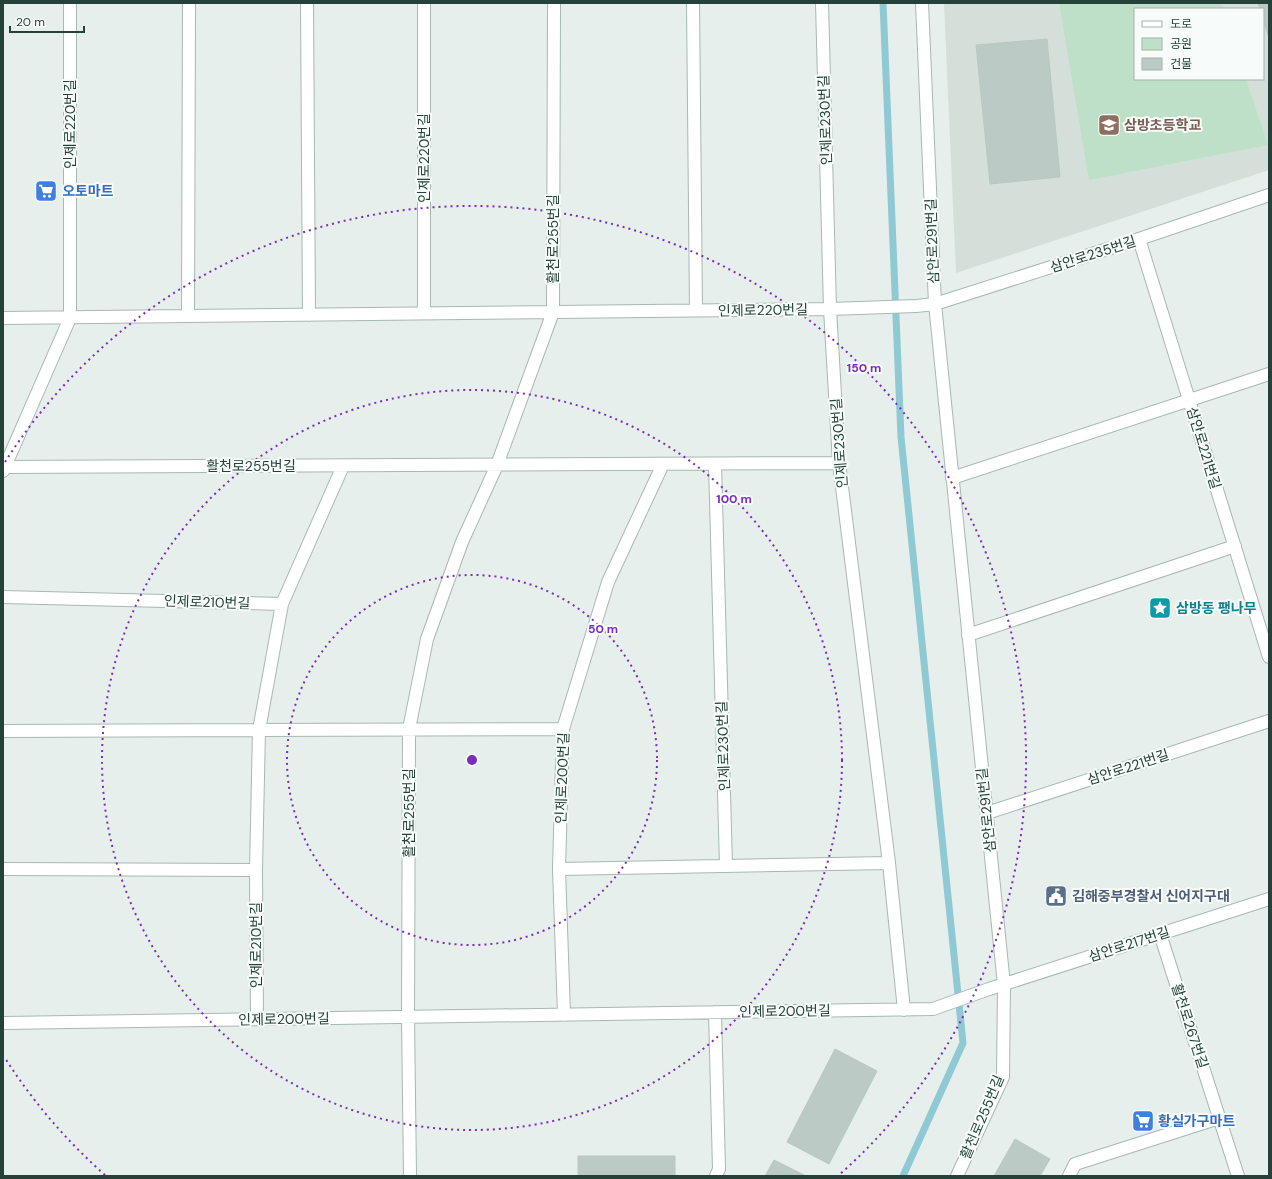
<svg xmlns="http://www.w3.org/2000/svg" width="1272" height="1179" viewBox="0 0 1272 1179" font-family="'DM Sans','Noto Sans KR',sans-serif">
<rect width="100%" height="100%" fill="#e6efeb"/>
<path fill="#d4dfda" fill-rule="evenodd" d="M944,3H1269V170L956,273ZM1135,9H1263V79H1135Z"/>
<path fill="#bfe0c8" d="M1059,3H1221L1223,9H1135V79H1246L1268,145L1089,180Z"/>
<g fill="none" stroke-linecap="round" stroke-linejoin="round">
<path stroke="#8ec9d4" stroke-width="7" d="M883,3L901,437L963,1043L903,1176"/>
</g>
<path fill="#bbcac4" stroke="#b8c9c2" d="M1258,3H1269V38L1263,19V9H1260Z
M1047,39L1060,177L990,184L976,45Z
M835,1049L877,1071L829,1164L787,1142Z
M1015,1139L1050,1159L1040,1176H994Z
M578,1156H675V1176H578Z
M774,1160L806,1176H765Z"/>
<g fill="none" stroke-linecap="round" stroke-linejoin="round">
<g stroke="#a8b8b2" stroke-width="14">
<path id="street" d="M307,3L309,315
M424,3V313
M693,3L696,310
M922,3L935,304L1004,985L1003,1077L957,1176
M1139,239L1269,657
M188,316L189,3
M3,318L830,309L822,3
M715,464L726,866
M5,467L839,463
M3,471L70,318V3
M952,478L1269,374
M3,597L282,604
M968,635L1235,546
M3,731L563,729
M987,813L1269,721
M3,869L256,870
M559,869L889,863
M1160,934L1238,1176
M904,1010L889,863L839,463L830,309L916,306L935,304L1139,239L1269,195
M715,1012L719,1169L716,1176
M564,1015L559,869L563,729L608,582L663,464
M257,1019L256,870L259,730L282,604L343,466
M3,1023L933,1009L989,989L1269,899
M410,1176L408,1017L409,729L427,639L462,542L497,465L553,312L554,3
M1069,1176L1075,1164L1219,1118"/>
</g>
<use href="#street" stroke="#fff" stroke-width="12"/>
</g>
<g fill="none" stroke="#7b2cbf" stroke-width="2" stroke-dasharray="2 4">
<circle cx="472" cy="760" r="185"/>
<circle cx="472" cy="760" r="370"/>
<path d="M105 1175A554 554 0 0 1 5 1058M5 462A554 554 0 1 1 839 1175"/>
</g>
<defs>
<g id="school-square" transform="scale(1.15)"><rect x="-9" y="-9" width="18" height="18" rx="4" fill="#8d6e63" stroke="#f7fbf9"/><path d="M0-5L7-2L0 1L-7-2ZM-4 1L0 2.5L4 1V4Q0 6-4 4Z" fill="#fff"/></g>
<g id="supermarket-square" transform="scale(1.15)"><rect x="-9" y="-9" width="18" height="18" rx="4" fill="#3f7fe0" stroke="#f7fbf9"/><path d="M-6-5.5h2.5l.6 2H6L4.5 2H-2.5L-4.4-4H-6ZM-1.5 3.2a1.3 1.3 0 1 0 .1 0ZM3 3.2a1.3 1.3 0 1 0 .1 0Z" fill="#fff"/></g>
<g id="sight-square" transform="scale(1.15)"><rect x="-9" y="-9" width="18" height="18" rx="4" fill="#0f9aa8" stroke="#f7fbf9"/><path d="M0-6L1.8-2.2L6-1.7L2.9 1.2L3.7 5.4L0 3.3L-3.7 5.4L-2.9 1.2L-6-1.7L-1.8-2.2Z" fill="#fff"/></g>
<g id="civic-square" transform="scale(1.15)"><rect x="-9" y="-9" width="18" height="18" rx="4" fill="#5c6f8a" stroke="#f7fbf9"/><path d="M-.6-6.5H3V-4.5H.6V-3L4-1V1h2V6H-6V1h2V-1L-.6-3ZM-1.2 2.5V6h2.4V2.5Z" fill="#fff"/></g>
</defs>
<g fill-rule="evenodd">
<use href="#school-square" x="1109" y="125"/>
<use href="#supermarket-square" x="46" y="191"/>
<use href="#sight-square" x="1160" y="608"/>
<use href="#civic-square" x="1056" y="896"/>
<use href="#supermarket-square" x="1143" y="1121"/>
</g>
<g text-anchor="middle" stroke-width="4" stroke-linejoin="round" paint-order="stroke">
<g font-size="14" fill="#24423a" stroke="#f7fbf9">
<text transform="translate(825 120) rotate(-92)" y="5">인제로230번길</text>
<text transform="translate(70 124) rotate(-90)" y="5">인제로220번길</text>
<text transform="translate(424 158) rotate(-90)" y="5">인제로220번길</text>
<text transform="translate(553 239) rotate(-90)" y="5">활천로255번길</text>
<text transform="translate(932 241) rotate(-92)" y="5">삼안로291번길</text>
<text transform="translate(1093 254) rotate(-18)" y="5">삼안로235번길</text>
<text transform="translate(763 310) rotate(-1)" y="5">인제로220번길</text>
<text transform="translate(839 443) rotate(-94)" y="5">인제로230번길</text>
<text transform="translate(1204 448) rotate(73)" y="5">삼안로221번길</text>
<text x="251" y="471">활천로255번길</text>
<text transform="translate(207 602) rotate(2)" y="5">인제로210번길</text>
<text transform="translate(723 746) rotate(-92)" y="5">인제로230번길</text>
<text transform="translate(1128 767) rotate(-18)" y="5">삼안로221번길</text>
<text transform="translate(562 778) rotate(-88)" y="5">인제로200번길</text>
<text transform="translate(986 810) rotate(-96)" y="5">삼안로291번길</text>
<text transform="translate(409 813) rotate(-90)" y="5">활천로255번길</text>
<text transform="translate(1129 944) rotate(-18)" y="5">삼안로217번길</text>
<text transform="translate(256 945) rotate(-90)" y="5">인제로210번길</text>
<text transform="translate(785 1011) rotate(-1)" y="5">인제로200번길</text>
<text transform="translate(284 1019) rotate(-1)" y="5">인제로200번길</text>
<text transform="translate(1190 1026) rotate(72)" y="5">활천로267번길</text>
<text transform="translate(982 1117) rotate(-67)" y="5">활천로255번길</text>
</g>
<g font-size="14" font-weight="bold" fill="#785e54" stroke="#f7fbf9" text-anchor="start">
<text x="1124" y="130">삼방초등학교</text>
</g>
<g font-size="14" font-weight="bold" fill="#366cbe" stroke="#f7fbf9" text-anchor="start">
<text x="62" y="196">오토마트</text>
<text x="1158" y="1126">황실가구마트</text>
</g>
<g font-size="14" font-weight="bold" fill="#0d838f" stroke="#f7fbf9" text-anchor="start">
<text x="1176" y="613">삼방동 팽나무</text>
</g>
<g font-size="14" font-weight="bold" fill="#4e5e75" stroke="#f7fbf9" text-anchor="start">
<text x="1072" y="901">김해중부경찰서 신어지구대</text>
</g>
</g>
<circle cx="472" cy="760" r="6" fill="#7b2cbf" stroke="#f7fbf9" stroke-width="2"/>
<g font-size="12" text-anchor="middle" font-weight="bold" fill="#7b2cbf" stroke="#f7fbf9" stroke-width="4" stroke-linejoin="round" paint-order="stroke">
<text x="864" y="372">150 m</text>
<text x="734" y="503">100 m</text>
<text x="603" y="633">50 m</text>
</g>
<rect width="1272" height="1179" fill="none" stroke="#24423a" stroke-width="8"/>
<rect x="1134" y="8" width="130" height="72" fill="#f7fbf9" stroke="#a3b1ad"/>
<rect x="1142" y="21" width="20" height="6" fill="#ffffff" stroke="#a3b1ad"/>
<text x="1170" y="28" font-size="12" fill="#24423a">도로</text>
<rect x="1142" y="38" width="20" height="12" fill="#bfe0c8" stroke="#a3b1ad"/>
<text x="1170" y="48" font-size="12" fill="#24423a">공원</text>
<rect x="1142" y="58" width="20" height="12" fill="#bbcac4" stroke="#a3b1ad"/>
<text x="1170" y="68" font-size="12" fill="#24423a">건물</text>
<path d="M10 26v6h74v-6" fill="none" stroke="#24423a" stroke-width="2"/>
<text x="16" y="26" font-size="12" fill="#24423a" stroke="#f7fbf9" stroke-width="3" paint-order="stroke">20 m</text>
</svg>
